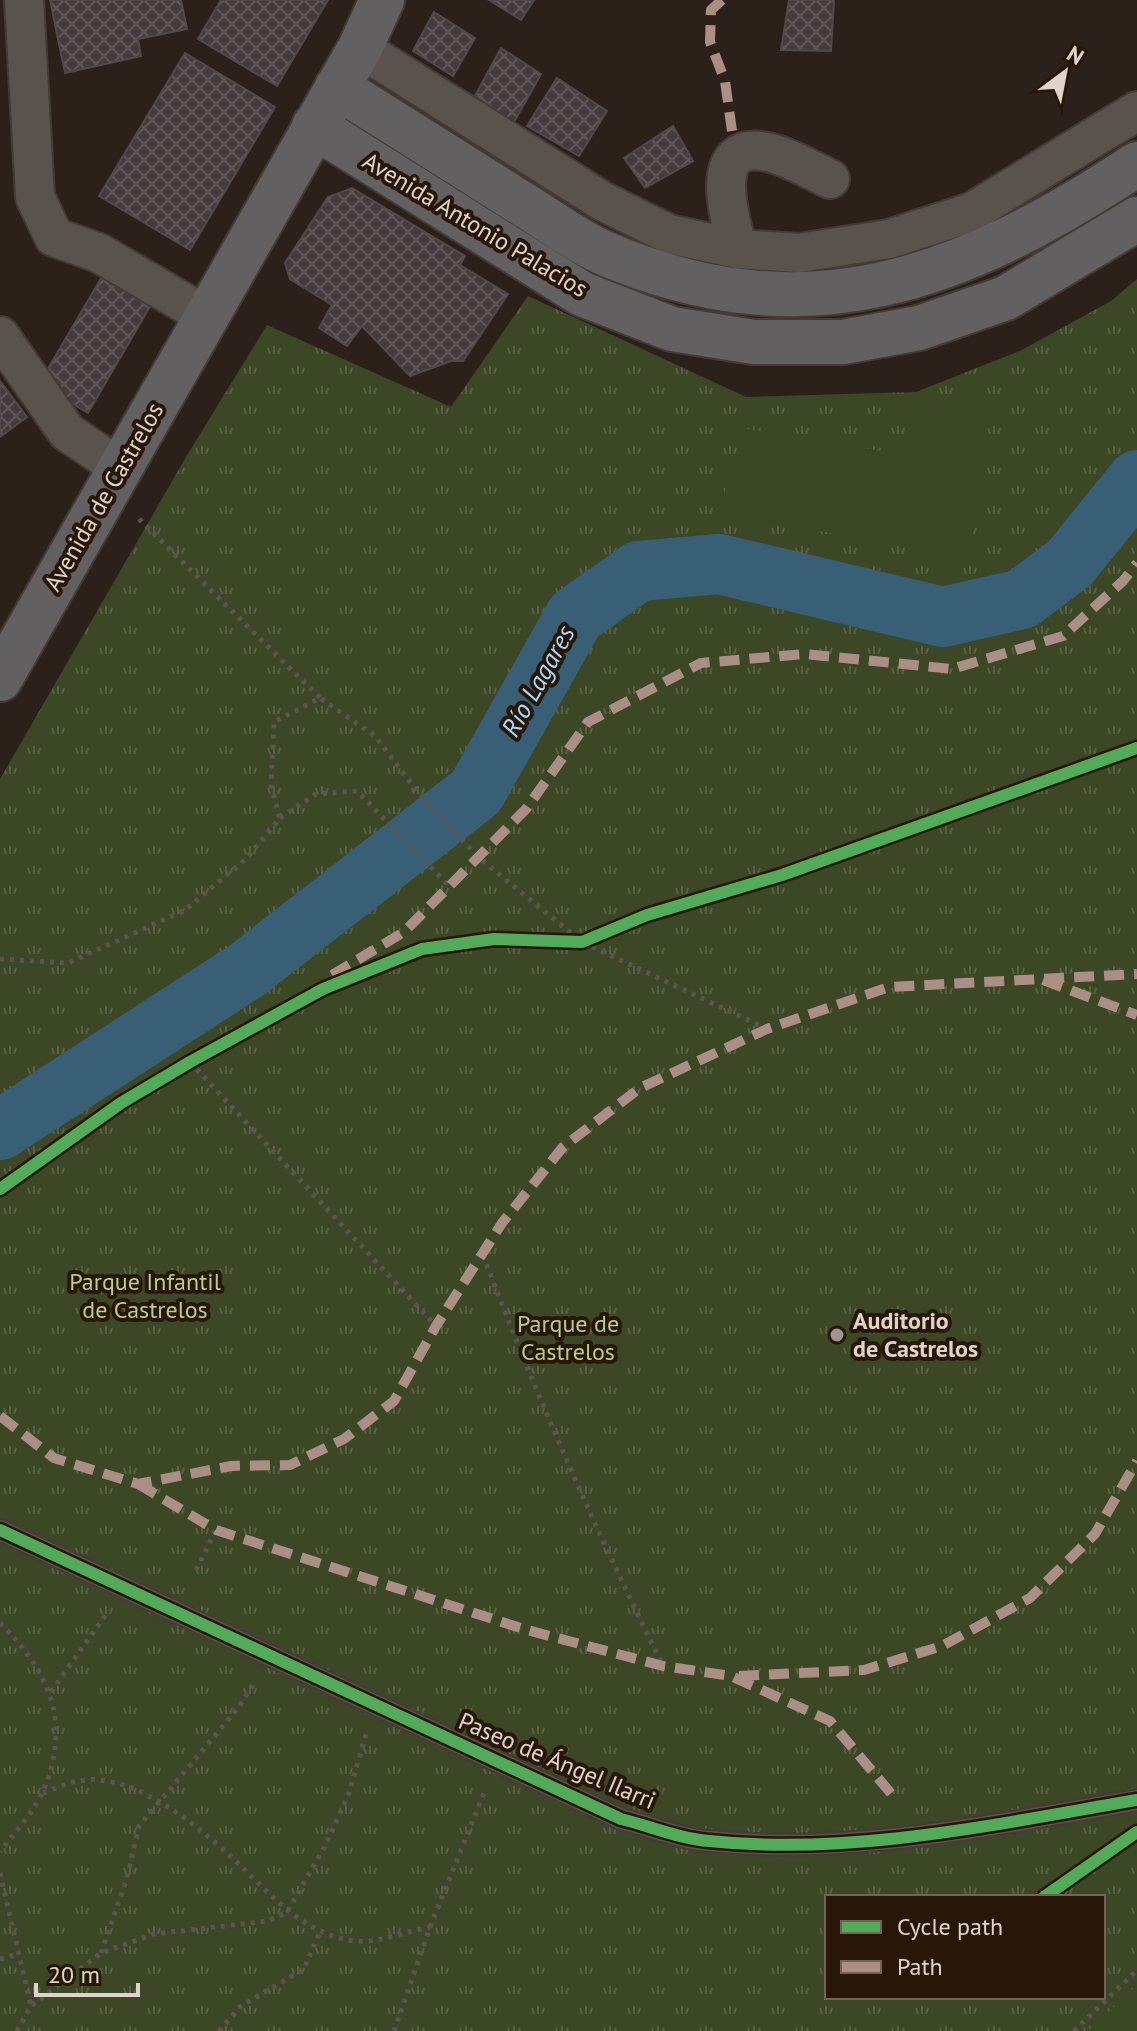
<svg xmlns="http://www.w3.org/2000/svg" width="1137" height="2031" viewBox="0 0 1137 2031" font-family="'PT Sans',sans-serif">
<defs>
<pattern id="grass-tufts" width="24" height="20" patternUnits="userSpaceOnUse" patternTransform="scale(2)"><rect width="24" height="20" fill="#3c4726"/><path d="M3 7l-1-3M5 7V3M7 7l1-3M15 17l-1-3M17 17v-4M19 17l1-3" fill="none" stroke="#586144"/></pattern>
<pattern id="building-cross-hatch" width="8" height="8" patternUnits="userSpaceOnUse" patternTransform="scale(2)"><rect width="8" height="8" fill="#453a3d"/><path d="M0 0l8 8M0 8l8-8" fill="none" stroke="#605658"/></pattern>
</defs>
<rect width="100%" height="100%" fill="#2c211a"/>
<path fill="url(#grass-tufts)" fill-rule="evenodd" d="M1137,279V2031H0V779L189,452L267,325L451,407L528,296L746,397L916,392L1020,351L1111,301ZM827,1897H1103V1997H827Z"/>
<path fill="#3c4726" d="M916,392L991,408L969,560L719,511L743,428L900,454Z
M1137,1985V2031H1088Z"/>
<g fill="none" stroke-linecap="round" stroke-linejoin="round">
<path stroke="#385f75" stroke-width="60" d="M0,1130L247,970L476,792L575,616L639,571L719,564L943,617L1022,599L1070,563L1137,480"/>
</g>
<path fill="url(#building-cross-hatch)" stroke="#514949" stroke-width="2" d="M50,0H181L187,29L138,39L141,56L65,73Z
M221,0H328L277,86L198,39Z
M489,0H534L521,20Z
M789,0H834L831,51L781,50Z
M434,12L475,38L453,76L413,51Z
M501,48L541,74L514,122L475,96Z
M185,53L275,107L190,250L99,196Z
M557,78L607,111L579,156L527,126Z
M673,126L693,161L645,188L624,158Z
M352,188L465,256L460,265L508,294L463,361H451L410,376L362,326L347,346L319,328L332,305L290,279L285,263L328,197Z
M103,275L152,303L88,413L39,384Z
M0,381L27,417L0,437Z"/>
<g fill="none" stroke-linecap="round" stroke-linejoin="round">
<g stroke="#453b36" stroke-width="24">
<path id="lane" d="M0,1530L621,1819C650,1826 680,1839 709,1841C851,1856 997,1824 1137,1800"/>
</g>
<g stroke="#453b36" stroke-width="42">
<path id="street" d="M24,0L35,197L54,237L99,253L208,317
M360,48L602,201L669,234L738,249L799,253L889,239L972,212L1137,111
M738,249C727,211 705,131 778,155C796,161 813,171 830,179
M0,336L67,432L120,468"/>
</g>
<g stroke="#453b36" stroke-width="48">
<path id="primary" d="M337,87C397,125 457,162 516,200C545,217 574,240 604,253C807,340 963,279 1137,164
M314,126L582,294L672,329L754,342H843L919,328L1006,298L1137,219
M0,679L360,48L382,0"/>
</g>
<path stroke="#5c544f" stroke-width="5" stroke-dasharray="4 6" stroke-linecap="butt" d="M139,519L320,698
M280,818L316,794L357,791L449,886
M0,959L68,963L185,910L247,858L280,818L271,787L274,722L320,698L375,736L417,791L478,857L582,942L767,1029
M190,1062L436,1326
M483,1255C536,1395 596,1531 663,1666
M196,1570L216,1530
M0,1623C50,1672 72,1723 43,1791C34,1812 14,1833 0,1852
M51,1692L109,1610
M43,1793C54,1789 66,1783 78,1781C136,1769 211,1836 250,1875C281,1905 311,1937 357,1941C379,1943 408,1931 430,1927
M0,1873L31,2006
M101,1953L127,1878L139,1826L238,1708L256,1680
M0,1959L19,1954
M17,2031L31,2006L101,1953L154,1934L268,1921L287,1912L324,1848L349,1793L367,1731
M219,2031L241,2006L304,1969L320,1932
M394,2031L430,1927L486,1788
M1074,2031L1137,1970"/>
<use href="#lane" stroke="#5a534d" stroke-width="20"/>
<use href="#street" stroke="#5a534d" stroke-width="38"/>
<use href="#primary" stroke="#626060" stroke-width="44"/>
<path stroke="#ac8f84" stroke-width="10" stroke-dasharray="20 10" stroke-linecap="butt" d="M722,0L711,10L710,42L725,81L732,131
M332,975L404,932L526,809L588,722L701,663L805,654L952,669L1063,636L1123,581L1137,563
M1043,980L1137,1015
M0,1416L54,1458L138,1484L231,1466L290,1465L344,1439L394,1401L436,1326L502,1223L563,1147L640,1088L767,1029L889,987L1137,974
M138,1484L216,1530L527,1630L663,1666L731,1676L830,1721L894,1797
M739,1676L864,1670L942,1646L1030,1598L1095,1534L1137,1461"/>
<g stroke="#281709" stroke-width="17">
<path id="cycleway" d="M0,1189L121,1103L190,1062L323,989L422,949L494,939L582,942L647,915L782,875L1137,748
M0,1530L621,1819C650,1826 680,1839 709,1841C851,1856 997,1824 1137,1800
M1044,1897L1137,1832"/>
</g>
<use href="#cycleway" stroke="#51ab58" stroke-width="12"/>
</g>
<circle fill="#a1958d" stroke="#281709" stroke-width="3" cx="837" cy="1335" r="8"/>
<g text-anchor="middle" stroke-width="8" stroke-linejoin="round" paint-order="stroke">
<g font-size="24" fill="#e0d3cb" stroke="#281709">
<text transform="translate(475 225) rotate(31)" y="8">Avenida Antonio Palacios</text>
<text transform="translate(104 497) rotate(-60)" y="8">Avenida de Castrelos</text>
<text transform="translate(557 1761) rotate(23)" y="8">Paseo de Ángel Ilarri</text>
</g>
<g font-size="24" fill="#b4ce8b" stroke="#281709">
<text x="145" y="1290">Parque Infantil<tspan x="145" dy="28">de Castrelos</tspan></text>
<text x="568" y="1332">Parque de<tspan x="568" dy="28">Castrelos</tspan></text>
</g>
<g font-size="24" font-weight="bold" fill="#e0d3cb" stroke="#281709" text-anchor="start">
<text x="853" y="1329">Auditorio<tspan x="853" dy="28">de Castrelos</tspan></text>
</g>
<g font-size="26" font-style="italic" fill="#a4dcff" stroke="#281709">
<text transform="translate(538 681) rotate(-61)" y="9">Río Lagares</text>
</g>
</g>
<rect x="825" y="1895" width="280" height="104" fill="#281709" stroke="#726257" stroke-width="2"/>
<rect x="841" y="1921" width="40" height="12" fill="#51ab58" stroke="#726257" stroke-width="2"/>
<text x="897" y="1935" font-size="24" fill="#e0d3cb">Cycle path</text>
<rect x="841" y="1961" width="40" height="12" fill="#ac8f84" stroke="#726257" stroke-width="2"/>
<text x="897" y="1975" font-size="24" fill="#e0d3cb">Path</text>
<g transform="translate(1065 72) rotate(32)" stroke="#281709" stroke-width="6" paint-order="stroke">
<path d="M0-6L14 30L0 20L-14 30Z" fill="#e0d3cb"/>
<text y="-12" font-size="22" font-weight="bold" text-anchor="middle" fill="#e0d3cb">N</text>
</g>
<path d="M36 1983v12h102v-12" fill="none" stroke="#e0d3cb" stroke-width="4"/>
<text x="48" y="1983" font-size="24" fill="#e0d3cb" stroke="#281709" stroke-width="6" paint-order="stroke">20 m</text>
</svg>
